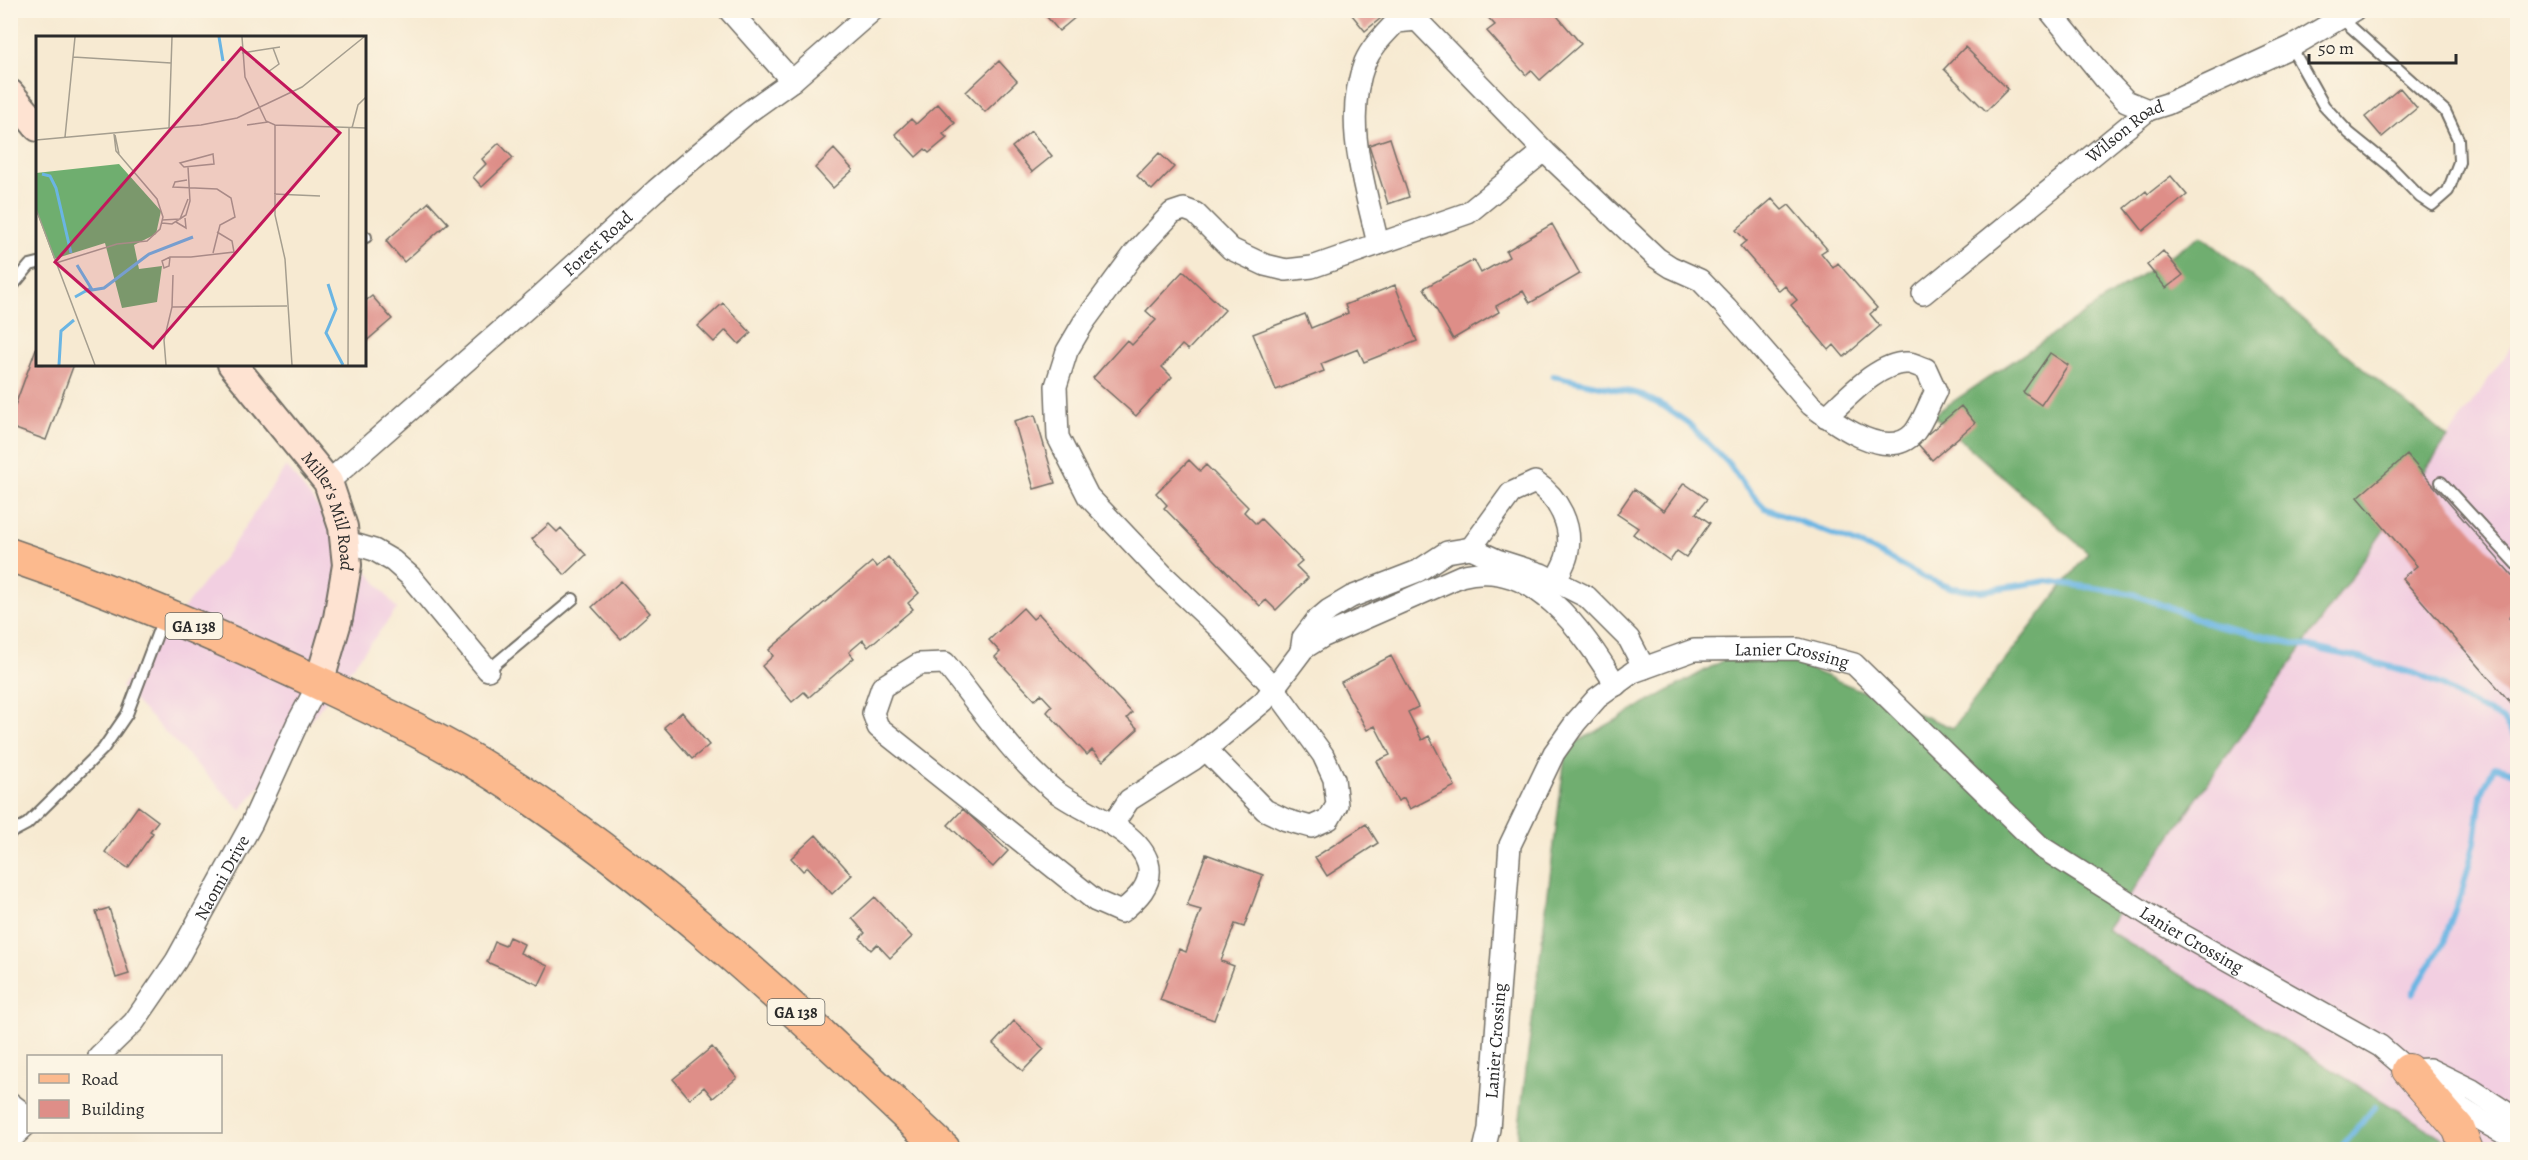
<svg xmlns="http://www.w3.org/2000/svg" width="2528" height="1160" viewBox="0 0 2528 1160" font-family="Alegreya,serif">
<rect width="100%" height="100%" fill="#fcf5e5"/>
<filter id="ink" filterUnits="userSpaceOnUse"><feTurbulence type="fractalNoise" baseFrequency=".0167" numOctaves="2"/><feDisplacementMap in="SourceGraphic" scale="12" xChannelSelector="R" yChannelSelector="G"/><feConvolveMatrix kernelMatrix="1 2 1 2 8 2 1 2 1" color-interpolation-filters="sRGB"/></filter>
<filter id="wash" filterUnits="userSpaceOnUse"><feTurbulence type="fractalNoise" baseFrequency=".008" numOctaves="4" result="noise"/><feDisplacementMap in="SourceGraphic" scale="24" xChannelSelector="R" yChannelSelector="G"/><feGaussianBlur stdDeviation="1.35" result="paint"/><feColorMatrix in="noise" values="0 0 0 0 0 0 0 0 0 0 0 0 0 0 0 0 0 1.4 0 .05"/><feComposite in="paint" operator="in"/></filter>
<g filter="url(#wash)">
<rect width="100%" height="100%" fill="#f7ead2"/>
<path fill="#f2cfe1" d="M2517,338V1149H2460L2106,929Z
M286,466L397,609L241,810L121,687L226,555Z"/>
<path fill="#6fae6f" stroke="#4d6c4d" stroke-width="1.5" d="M2201,235L2448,438L2106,929L2460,1149L1516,1150L1566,748L1750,645L1953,728L2088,553L1933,415Z"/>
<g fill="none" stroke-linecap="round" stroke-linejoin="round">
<path stroke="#6ab5e3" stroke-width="6" d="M1553,376L1639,394L1665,407L1689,424L1728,463L1745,487L1765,508L1873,550L1925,578L1952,588L1981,591L2047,581L2134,594L2216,626L2359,658L2416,674L2443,686L2467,702L2502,719L2518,741
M2413,993L2442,945L2462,891L2475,842L2481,795L2494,767L2518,773
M2339,1150L2375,1107"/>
</g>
<g id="blocks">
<path fill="#de8e88" d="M1041,10H1084L1059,31Z
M1356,10H1391L1365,31L1352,15Z
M1471,10H1552L1581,44L1540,80L1531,70L1526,75L1487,31L1495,25L1482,11L1476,16Z
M1965,47L2008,89L1986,111L1944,69Z
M999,61L1017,81L985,112L966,92Z
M2400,88L2417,108L2382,137L2365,117Z
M938,104L955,123L943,134L947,138L929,153L925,149L916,157L895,134L911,119L916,124Z
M1031,131L1052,156L1032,172L1012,147Z
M1390,138L1409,197L1388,204L1369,145Z
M499,143L513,158L482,187L473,177L486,164L482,159Z
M834,149L853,170L833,188L815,168Z
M1159,153L1174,167L1152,190L1137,176Z
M2171,176L2187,195L2143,231L2125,208L2146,191L2148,194Z
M1772,199L1782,210L1789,205L1827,249L1821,253L1833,268L1838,263L1877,308L1870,314L1880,326L1844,357L1834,345L1829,350L1791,305L1797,300L1785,286L1779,291L1740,246L1746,241L1736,230Z
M429,202L448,223L404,262L386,241Z
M1552,224L1580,274L1530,303L1523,291L1496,306L1499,312L1453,339L1424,288L1474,260L1481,273L1509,257L1506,251Z
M2163,251L2183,275L2166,288L2147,265Z
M1183,271L1225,310L1188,350L1182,345L1162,367L1172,377L1136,416L1093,378L1127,340L1132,345L1156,320L1146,311Z
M1395,285L1417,341L1364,362L1358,349L1321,364L1324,371L1276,390L1253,334L1305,314L1311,328L1348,313L1345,305Z
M372,296L392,319L364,343V302Z
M723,303L751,333L739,344L726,330L714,342L698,326Z
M37,346L38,364H74L46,440L10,427V419Z
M2050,353L2068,365L2041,405L2023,392Z
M1961,406L1975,423L1932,460L1917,443Z
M1035,415L1055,483L1034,489L1014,421Z
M2407,455L2518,582V611L2509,618L2518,627V711L2402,578L2417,566L2358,497Z
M1189,460L1200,471L1206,465L1248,507L1244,512L1256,524L1261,519L1302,561L1296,566L1308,578L1276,610L1266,600L1260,606L1164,508L1167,505L1156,493Z
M1684,483L1707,499L1696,513L1710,523L1686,557L1677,551L1670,561L1633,534L1638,528L1617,514L1634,489L1664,511Z
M549,524L557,532L561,528L586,555L565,575L532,539Z
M888,557L919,593L908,603L913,609L868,647L863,640L849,652L854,658L809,697L804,692L792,702L762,666L773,656L769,650L872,562L877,567Z
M621,581L650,613L621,639L592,607Z
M1023,608L1033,619L1039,614L1132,713L1127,718L1138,729L1103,761L1092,750L1087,755L1047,712L1052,706L1041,694L1035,700L995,657L1000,652L989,640Z
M1391,656L1418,707L1408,712L1422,740L1429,736L1455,786L1410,809L1404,798L1398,801L1377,761L1390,755L1375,726L1367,730L1341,682Z
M682,712L709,745L692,759L664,727Z
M138,806L158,821L150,831L153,833L128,868L105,852Z
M963,809L1008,851L993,867L948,825Z
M1366,824L1378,843L1327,876L1315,857Z
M816,835L852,875L832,894L808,867L803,871L791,858Z
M1206,854L1263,875L1244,927L1235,924L1221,961L1234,966L1214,1020L1160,1000L1179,949L1186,952L1201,910L1187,906Z
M875,897L912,937L890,958L877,944L871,950L860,938L865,933L852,918Z
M109,908L129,974L116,978L96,912Z
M509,937L524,944L520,953L548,966L539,985L487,962L495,942L505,946Z
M1014,1021L1044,1049L1023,1071L993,1044Z
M712,1047L737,1078L713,1098L704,1087L690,1099L673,1079Z"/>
</g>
</g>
<g filter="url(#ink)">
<use href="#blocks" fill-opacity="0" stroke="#726e65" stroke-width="1.5"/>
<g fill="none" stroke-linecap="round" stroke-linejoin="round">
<g stroke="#726e65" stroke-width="14">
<path id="lane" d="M2291,47L2324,106L2349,133L2390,166L2420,197L2432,205L2448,191L2459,162L2458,139L2445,111L2342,19
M364,237H366
M10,289L30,265L38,263
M2441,482L2518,566
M488,670L573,599
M10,833L27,824L103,749L127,714L164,616"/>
</g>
<g stroke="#726e65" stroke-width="24">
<g id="street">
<path d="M729,10L792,81"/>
<path d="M2049,10L2105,79L2126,101L2148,110"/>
<path d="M1378,244C1365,185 1342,122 1365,62C1372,46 1385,34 1396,22L1417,20L1544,151L1657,258L1671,267L1700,280L1726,307L1811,405C1833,422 1887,463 1914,433C1923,422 1929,404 1936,391L1926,369C1920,367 1913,363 1908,363C1879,361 1846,399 1826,417"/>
<path id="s1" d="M1923,294L2148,110L2167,104L2291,47L2354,10"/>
<path id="s2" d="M328,482L536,300L656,190L747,113L792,81L873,10"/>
<path d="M344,541L374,550L393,561L410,576L488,670"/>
<path d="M1471,548L1511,493L1535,482C1558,497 1574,526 1567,555C1565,564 1559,573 1555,581"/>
<path d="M1301,650L1322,637L1461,576C1533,556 1583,632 1616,685"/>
<path d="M945,663C980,706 1012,756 1055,791C1080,811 1138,829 1148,863C1154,884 1136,900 1121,912L1096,901L878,727L873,713L882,687L919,664Z"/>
<path d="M1206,750L1265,810L1286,820L1311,827L1329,819L1337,805L1334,779L1323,755L1274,688L1217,626L1163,575L1088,496L1058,437L1056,386L1067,351L1084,322L1134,254L1172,213L1184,209L1195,213L1231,249L1265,265L1286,270L1312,267L1468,213L1544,151"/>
<path d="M1113,824L1129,800L1194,759L1264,701L1301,652L1303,638L1316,621L1329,610L1351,597L1418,571L1447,552L1471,548L1497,560L1541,574L1587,597L1629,639L1644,668"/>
<path id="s3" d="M99,1056L134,1022L176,961L252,823L297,724L319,683"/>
<path d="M2408,1070L2429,1069L2472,1090L2518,1120"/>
<path d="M10,1103L28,1117"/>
<path d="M10,1140L28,1123"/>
<path id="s4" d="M1484,1150L1489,1129L1510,845L1554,753L1576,722L1597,698L1633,672L1694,650L1798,649L1854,664L2041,847L2163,924L2380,1046C2422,1083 2467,1116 2518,1140"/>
</g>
</g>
<g stroke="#726e65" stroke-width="32">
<g id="secondary">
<path d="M10,94L38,127"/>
<path id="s5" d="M232,364L328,482L343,527L347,565L338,618L319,683"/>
</g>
</g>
<g stroke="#726e65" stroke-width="34">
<path id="primary" d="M2408,1070L2458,1128L2467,1150"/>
</g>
<g stroke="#726e65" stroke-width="36">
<path id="highway" d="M10,555C116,591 216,635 317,682C378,711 439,739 496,775C661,880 802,1017 944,1150"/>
</g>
<use href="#lane" stroke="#fff" stroke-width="10"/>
<use href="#street" stroke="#fff" stroke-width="21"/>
<use href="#secondary" stroke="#fee3d2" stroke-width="28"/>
<use href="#primary" stroke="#fcba8e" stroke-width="32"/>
<use href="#highway" stroke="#fcba8e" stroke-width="33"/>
</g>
</g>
<g text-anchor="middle" stroke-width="4.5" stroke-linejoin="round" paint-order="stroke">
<g fill="#fcf5e5" stroke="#6a6863" stroke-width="1.5">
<rect x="165.5" y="613" width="57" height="26" rx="4.5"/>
<rect x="767.5" y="999" width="57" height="26" rx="4.5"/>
</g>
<g font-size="16" font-weight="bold" fill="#2b2b2b">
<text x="194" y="632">GA 138</text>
<text x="796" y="1018">GA 138</text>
</g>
<g font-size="18" fill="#2b2b2b" stroke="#fcf5e5">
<text dy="6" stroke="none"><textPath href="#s1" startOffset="260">Wilson Road</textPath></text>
<text dy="6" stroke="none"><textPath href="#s2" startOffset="360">Forest Road</textPath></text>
<text dy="6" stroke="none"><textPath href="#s5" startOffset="180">Miller's Mill Road</textPath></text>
<text dy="6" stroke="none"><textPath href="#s4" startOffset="686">Lanier Crossing</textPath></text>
<text dy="6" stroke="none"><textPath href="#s3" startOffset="218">Naomi Drive</textPath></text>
<text dy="6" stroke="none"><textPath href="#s4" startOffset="1188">Lanier Crossing</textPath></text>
<text dy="6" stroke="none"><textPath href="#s4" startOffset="110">Lanier Crossing</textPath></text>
</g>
</g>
<g transform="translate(36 36)">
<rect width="330" height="330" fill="#f7ead2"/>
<path d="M83,128L125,175L120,198L98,209L103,233L126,230L121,266L86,272L69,207L18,223L0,174V137Z" fill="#6fae6f"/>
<path fill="none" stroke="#6ab5e3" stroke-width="3" d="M183,1L187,25M6,138L14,140L20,152L35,217M292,248L300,273L290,297L307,329M50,255L68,252L113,218L157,201M39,261L55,252L41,229M23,329L25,295L38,284"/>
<path fill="none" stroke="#a59e8f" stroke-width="1.5" d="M206,1L209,41L230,85L239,89L330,92M206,17L244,11M37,21L135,27M232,36L243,28L237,12M211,89L232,86M239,89V179L249,223L256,329M133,92L136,1M316,92L322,69L330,61M79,99L83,118M29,101L39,1M0,104L165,89L201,82L266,51L328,1M177,118L178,128L148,131L144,127ZM151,144L139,146L137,151L181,153L195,162L199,181L184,189L177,217M238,158L284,160M0,173L59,329M126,184L144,183L152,163M140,186L150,192L149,182M126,187L136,188L150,179L154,165L152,131M134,221L133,230L128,232L126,225L134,221H155L198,216L196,205L181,196M20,227L81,208L111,205L124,193L127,181L121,163L80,115L78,98M136,271L251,270M130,329L128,304L136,271L137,239M312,329L313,92"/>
<path fill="#c2185b" fill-opacity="0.15" stroke="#c2185b" stroke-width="3" d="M205,12L304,97L117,312L19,226Z"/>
<rect width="330" height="330" fill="none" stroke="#2b2b2b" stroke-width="3"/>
</g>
<rect width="2528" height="1160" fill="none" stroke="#fcf5e5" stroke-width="36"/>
<rect x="27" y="1055" width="195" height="78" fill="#fcf5e5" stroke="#a8a49b" stroke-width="1.5"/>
<rect x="39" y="1074" width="30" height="9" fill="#fcba8e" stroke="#a8a49b" stroke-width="1.5"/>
<text x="81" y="1085" font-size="18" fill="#2b2b2b">Road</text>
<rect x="39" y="1100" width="30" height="18" fill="#de8e88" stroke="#a8a49b" stroke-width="1.5"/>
<text x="81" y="1115" font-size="18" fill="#2b2b2b">Building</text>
<path d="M2309 54v9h147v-9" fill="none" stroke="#2b2b2b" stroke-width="3"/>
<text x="2318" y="54" font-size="18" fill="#2b2b2b" stroke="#fcf5e5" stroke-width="4.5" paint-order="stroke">50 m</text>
</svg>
